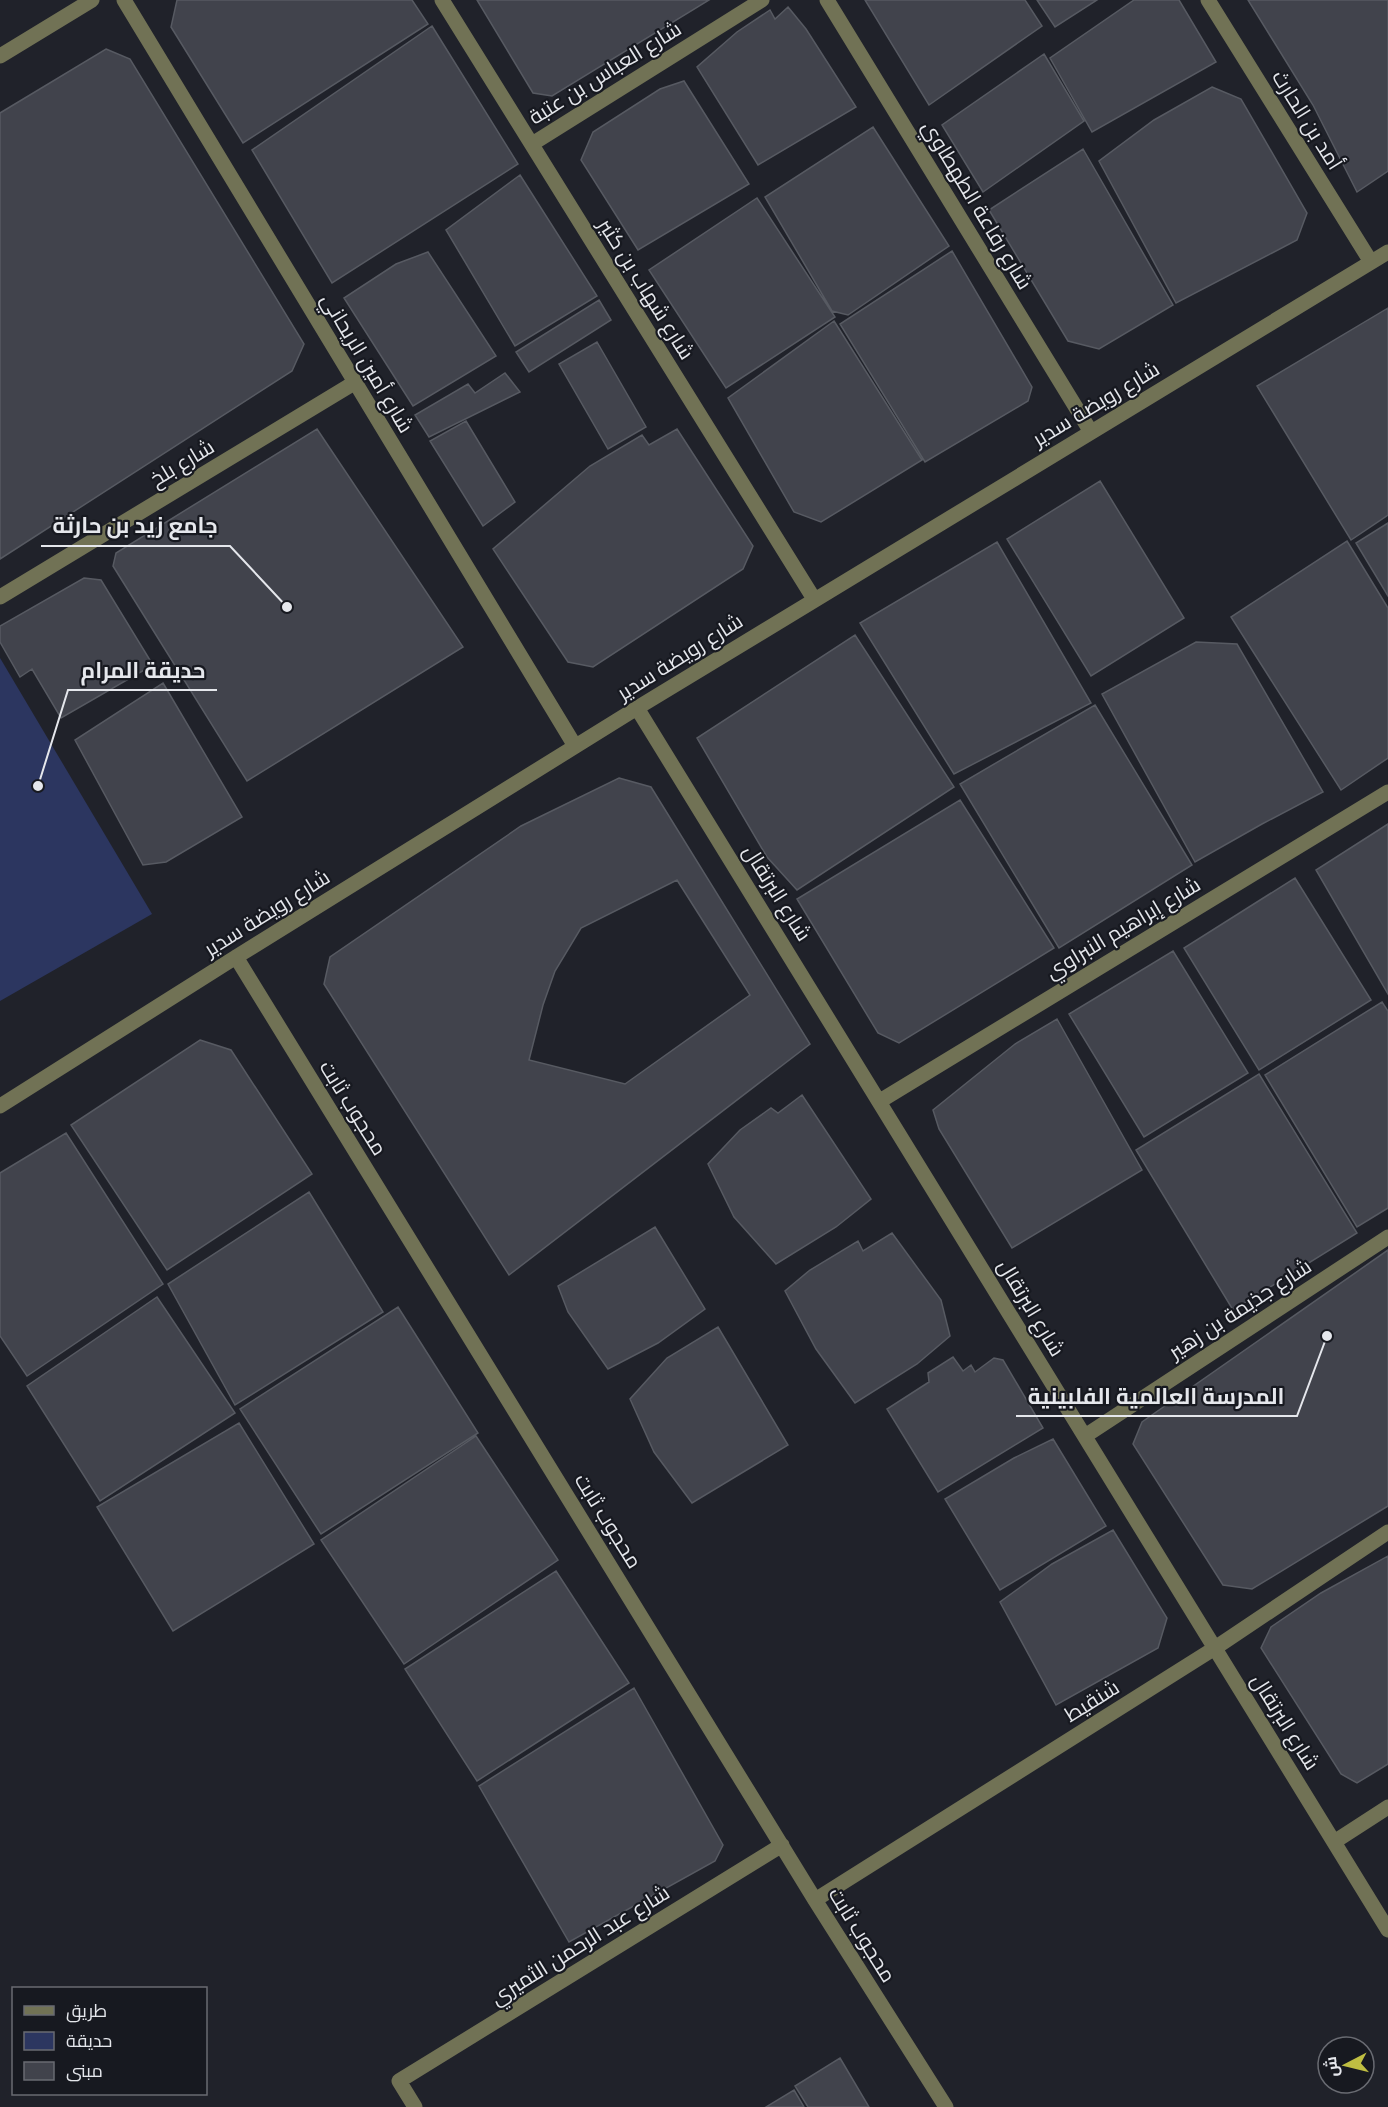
<svg xmlns="http://www.w3.org/2000/svg" width="1388" height="2107" viewBox="0 0 1388 2107" font-family="'IBM Plex Serif',Cairo,serif">
<rect width="100%" height="100%" fill="#20222a"/>
<path fill="#2c3660" d="M0,658L152,914L0,1001Z"/>
<path fill="#41434c" stroke="#575a62" stroke-width="1.5" fill-rule="evenodd" d="M177,0H412L428,24L243,143L171,27Z
M477,0H709L552,96L533,93Z
M865,0H1025L1042,26L929,105Z
M1037,0H1097L1055,27Z
M1134,0H1179L1216,62L1092,132L1050,58Z
M1248,0H1388V171L1357,192L1313,105Z
M788,7L806,29L856,107L758,165L697,67L737,32L770,10L775,19Z
M432,26L518,164L332,283L252,150Z
M106,49L130,59L304,344L292,371L0,559V113Z
M1044,54L1084,121L983,192L942,125Z
M684,81L749,184L638,250L581,160L593,132L660,89Z
M1212,87L1241,99L1307,213L1297,240L1176,303L1099,161L1154,120Z
M873,127L949,246L848,315L832,311L765,197Z
M1083,149L1173,305L1099,349L1068,341L989,210Z
M520,175L597,296L515,346L446,230Z
M757,198L835,317L726,388L649,270Z
M952,251L1032,387L1028,401L925,462L840,324Z
M428,252L496,356L413,406L344,298L396,264Z
M599,300L611,320L529,372L516,352Z
M1388,308V515L1351,540L1257,386Z
M834,321L922,460L821,522L794,512L728,398Z
M597,342L646,427L608,449L559,364Z
M505,373L520,392L429,437L415,415L468,384L475,393Z
M466,421L515,502L483,526L430,441Z
M317,429L463,647L247,781L113,566L116,553Z
M677,429L753,546L743,569L593,667L568,662L493,549L590,466L642,435L649,445Z
M1100,481L1184,618L1091,676L1007,539Z
M1388,523V596L1356,543Z
M1347,541L1388,608V758L1341,790L1231,617Z
M997,542L1091,703L954,774L860,623Z
M84,578L101,580L153,665L61,718L32,669L20,677L0,642V626Z
M855,635L954,787L797,890L767,857L697,738Z
M1196,642L1237,644L1323,792L1262,824L1195,862L1102,694Z
M163,683L242,817L166,862L143,865L75,740Z
M1095,705L1192,865L1059,948L960,784Z
M619,778L651,787L810,1044L509,1275L324,984L330,957L521,826ZM677,880L750,995L625,1084L529,1060L543,1005L555,971L581,928Z
M960,800L1054,948L899,1043L878,1033L797,899Z
M1388,824V994L1316,870Z
M1295,878L1371,1000L1259,1070L1184,948Z
M1173,951L1248,1073L1144,1137L1069,1014Z
M1382,1002L1388,1011V1208L1357,1227L1265,1075Z
M1057,1019L1142,1170L1012,1248L939,1129L933,1110L1015,1044Z
M200,1040L231,1050L312,1174L167,1270L71,1125Z
M1259,1074L1357,1233L1233,1310L1136,1150Z
M802,1095L871,1199L836,1227L776,1264L734,1217L708,1164L740,1130L771,1108L778,1113Z
M66,1133L163,1284L27,1376L0,1336V1173Z
M309,1192L383,1312L235,1405L168,1284Z
M655,1227L705,1309L658,1343L608,1369L568,1312L558,1286Z
M892,1233L941,1300L950,1336L917,1364L855,1403L816,1349L785,1291L810,1270L858,1241L863,1251Z
M1388,1250V1506L1252,1589L1223,1585L1133,1444L1142,1422Z
M157,1297L235,1413L100,1501L27,1386Z
M398,1307L478,1433L321,1534L240,1409Z
M718,1327L788,1445L692,1503L654,1452L630,1399L667,1358Z
M953,1357L963,1371L971,1365L975,1372L994,1358L1003,1360L1043,1428L938,1492L887,1409L929,1382L928,1373Z
M239,1423L314,1544L173,1631L97,1507Z
M476,1436L558,1560L404,1664L321,1540Z
M1053,1439L1106,1526L1000,1590L945,1499L1014,1458Z
M1113,1530L1167,1618L1158,1648L1056,1705L1000,1602L1052,1564Z
M1388,1556V1764L1357,1783L1341,1774L1261,1648L1271,1627L1321,1593Z
M556,1571L629,1683L477,1781L405,1669Z
M634,1688L723,1845L715,1861L569,1942L479,1786Z
M840,2058L869,2107H808L795,2086Z
M794,2090L804,2107H766Z"/>
<g fill="none" stroke-linecap="round" stroke-linejoin="round">
<path stroke="#717255" stroke-width="15" d="M124,0L575,746
M442,0L814,599
M827,0L1091,432
M1208,0L1371,262
M0,56L92,0
M532,144L762,0
M0,597L354,383
M637,708L1388,1930
M236,957L815,1900L946,2107
M880,1101L1388,792
M0,1106L236,957L637,708L1388,252
M1085,1436L1388,1237
M1334,1842L1388,1807
M815,1900L1215,1648L1388,1532
M415,2107L399,2081L782,1845"/>
</g>
<g text-anchor="middle" stroke-width="4.5" stroke-linejoin="round" paint-order="stroke">
<g font-size="21" fill="#e5e7ec" stroke="#171920">
<text transform="translate(605 73) rotate(-32)" y="7">شارع العباس بن عتبة</text>
<text transform="translate(1307 120) rotate(58)" y="7">أمد بن الحارث</text>
<text transform="translate(977 205) rotate(59)" y="7">شارع رفاعة الطهطاوي</text>
<text transform="translate(646 289) rotate(58)" y="7">شارع شهاب بن كثير</text>
<text transform="translate(367 363) rotate(59)" y="7">شارع أمين الريحاني</text>
<text transform="translate(1096 404) rotate(-31)" y="7">شارع رويضة سدير</text>
<text transform="translate(182 463) rotate(-31)" y="7">شارع بلخ</text>
<text transform="translate(680 657) rotate(-32)" y="7">شارع رويضة سدير</text>
<text transform="translate(777 893) rotate(58)" y="7">شارع البرتقال</text>
<text transform="translate(267 913) rotate(-32)" y="7">شارع رويضة سدير</text>
<text transform="translate(1123 928) rotate(-31)" y="7">شارع إبراهيم النبراوي</text>
<text transform="translate(353 1108) rotate(58)" y="7">محجوب ثابت</text>
<text transform="translate(1031 1308) rotate(59)" y="7">شارع البرتقال</text>
<text transform="translate(1240 1309) rotate(-33)" y="7">شارع جذيمة بن زهير</text>
<text transform="translate(608 1521) rotate(58)" y="7">محجوب ثابت</text>
<text transform="translate(1092 1701) rotate(-32)" y="7">شنقيط</text>
<text transform="translate(1285 1722) rotate(58)" y="7">شارع البرتقال</text>
<text transform="translate(862 1935) rotate(58)" y="7">محجوب ثابت</text>
<text transform="translate(580 1945) rotate(-32)" y="7">شارع عبد الرحمن الثميري</text>
</g>
</g>
<path fill="none" stroke="#e5e7ec" stroke-width="2" d="M287 607L230 546H41M38 786L68 690H217M1327 1336L1297 1416H1016"/>
<g fill="#e5e7ec" stroke="#171920" stroke-width="2">
<circle cx="287" cy="607" r="6"/>
<circle cx="38" cy="786" r="6"/>
<circle cx="1327" cy="1336" r="6"/>
</g>
<g font-size="22" text-anchor="middle" font-weight="bold" fill="#e5e7ec" stroke="#171920" stroke-width="4.5" stroke-linejoin="round" paint-order="stroke">
<text x="135" y="533">جامع زيد بن حارثة</text>
<text x="143" y="678">حديقة المرام</text>
<text x="1156" y="1404">المدرسة العالمية الفلبينية</text>
</g>
<rect x="12" y="1987" width="195" height="108" fill="#171920" stroke="#696b72" stroke-width="1.5"/>
<rect x="24" y="2006" width="30" height="9" fill="#717255" stroke="#696b72" stroke-width="1.5"/>
<text x="66" y="2017" font-size="18" fill="#e5e7ec">طريق</text>
<rect x="24" y="2032" width="30" height="18" fill="#2c3660" stroke="#696b72" stroke-width="1.5"/>
<text x="66" y="2047" font-size="18" fill="#e5e7ec">حديقة</text>
<rect x="24" y="2062" width="30" height="18" fill="#41434c" stroke="#696b72" stroke-width="1.5"/>
<text x="66" y="2077" font-size="18" fill="#e5e7ec">مبنى</text>
<g transform="translate(1346 2065) rotate(263)"><circle r="28" fill="#171920" stroke="#696b72" stroke-width="1.5"/>
<path d="M0-4.5L10 22L0 15L-10 22Z" fill="#bfbe42"/>
<text y="-9" font-size="16" font-weight="bold" text-anchor="middle" fill="#e5e7ec">ش</text>
</g>
</svg>
